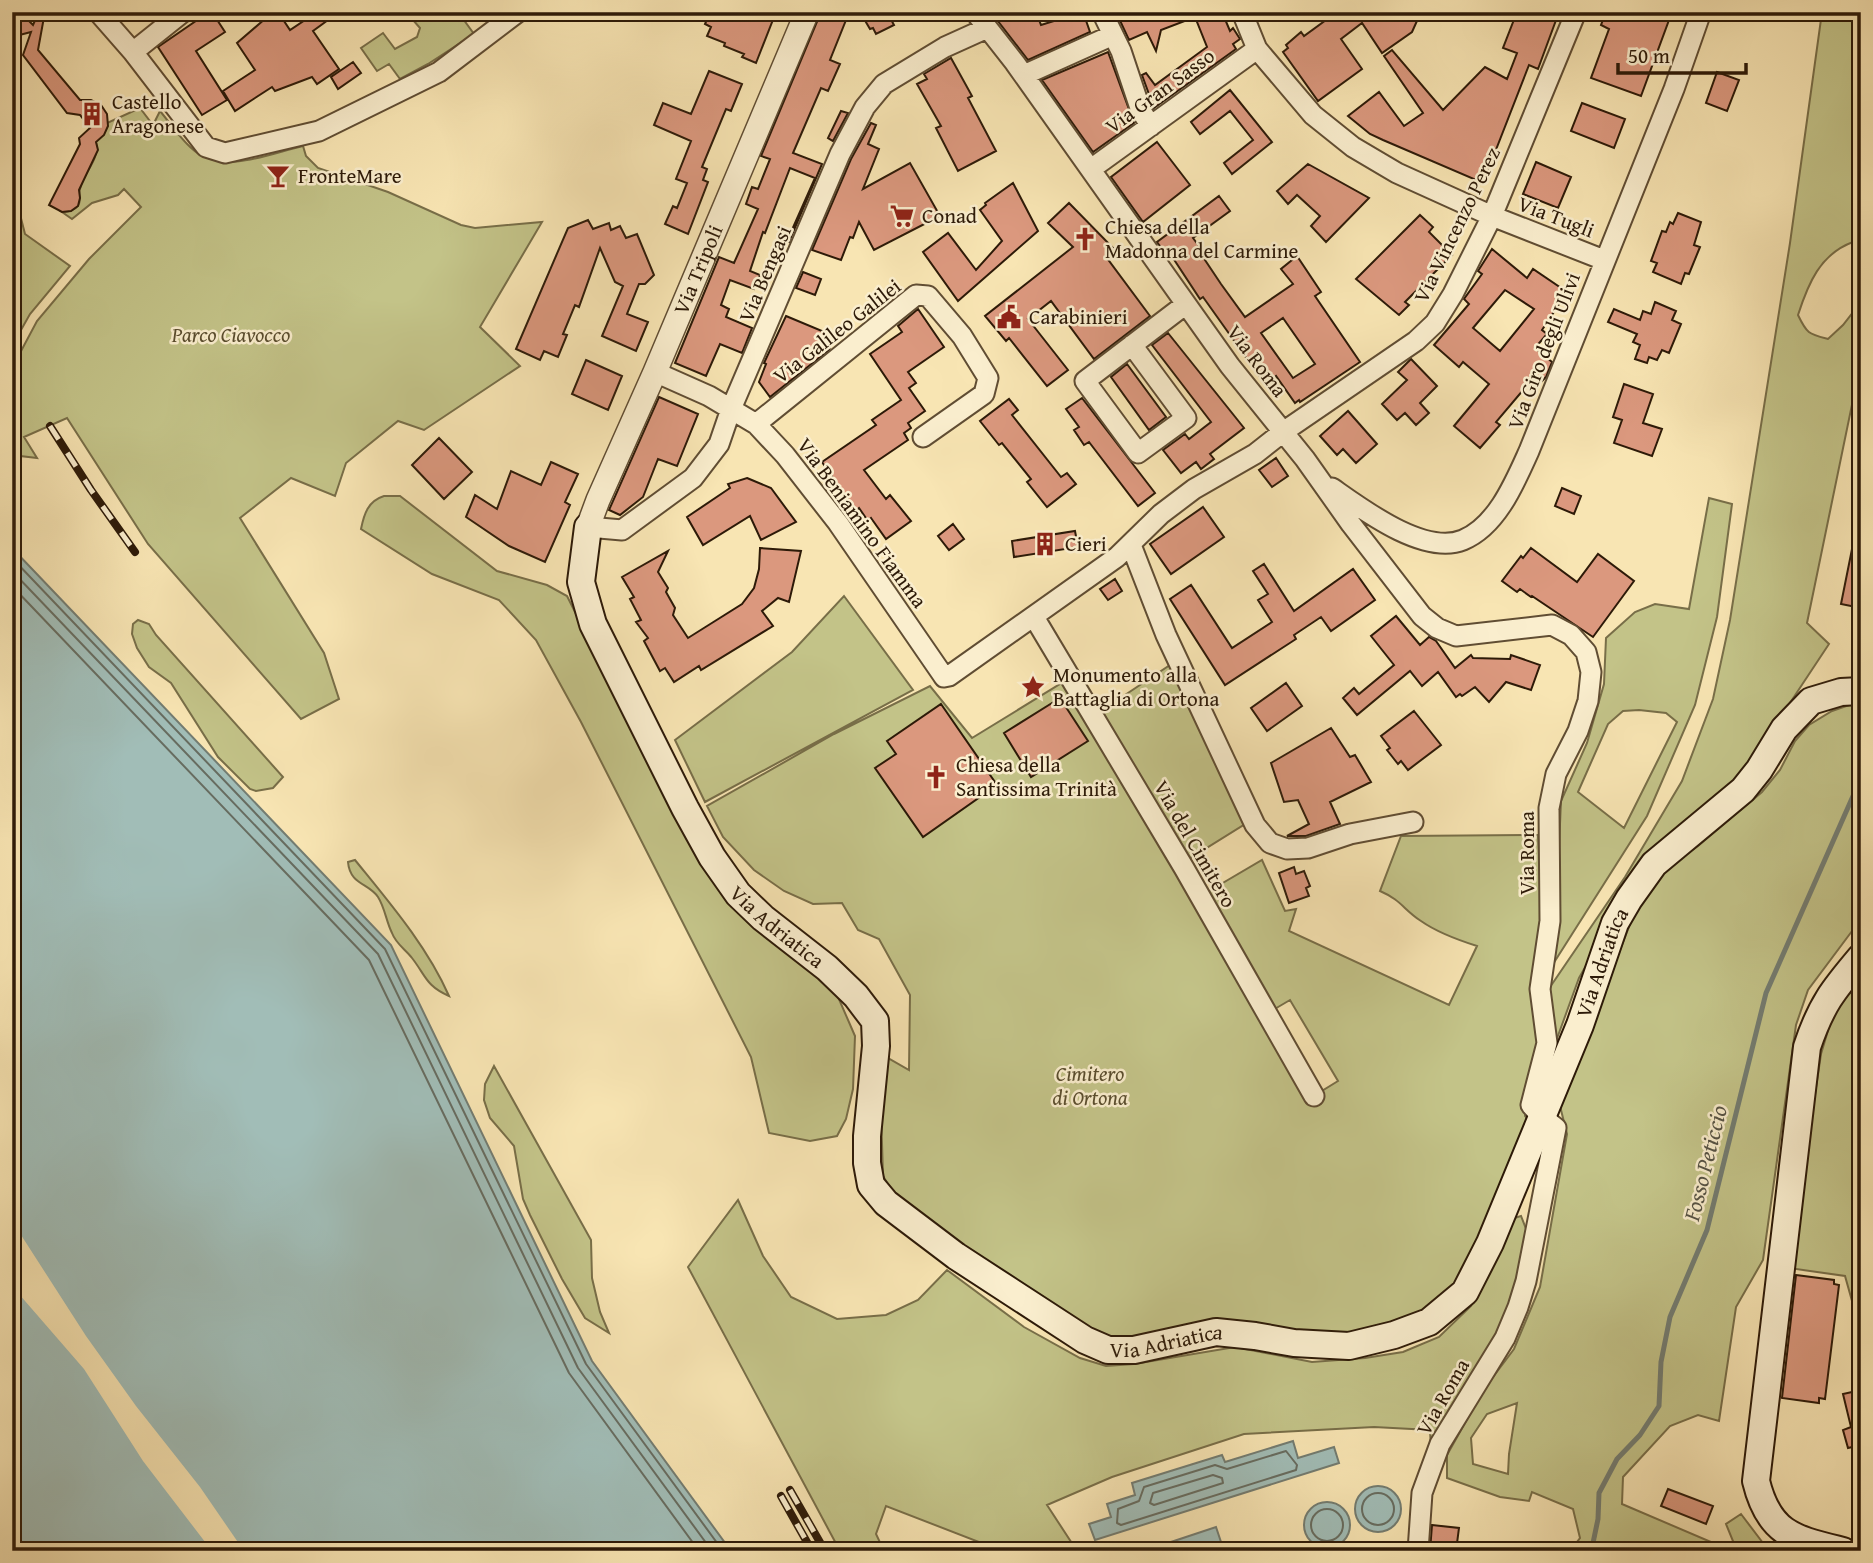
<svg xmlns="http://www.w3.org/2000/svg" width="1873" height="1563" viewBox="0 0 1873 1563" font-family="'Gentium Book Plus',serif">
<rect width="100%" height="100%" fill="#f8e5b3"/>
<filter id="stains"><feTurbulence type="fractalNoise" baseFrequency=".00286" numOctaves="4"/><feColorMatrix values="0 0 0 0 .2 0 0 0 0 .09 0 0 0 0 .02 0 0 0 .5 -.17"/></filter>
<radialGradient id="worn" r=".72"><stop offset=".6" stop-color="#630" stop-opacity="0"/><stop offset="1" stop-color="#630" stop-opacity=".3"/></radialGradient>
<path fill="#c3c388" stroke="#786e48" stroke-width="2" fill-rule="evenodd" d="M406,12H458L474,34L428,64L400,79L389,64L377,71L361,48L383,33L395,49L417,37L420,28Z
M1822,12H1861V247L1853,242C1820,254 1808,284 1798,315C1807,334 1809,334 1828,339L1843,325L1861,302V361L1807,623L1829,644L1780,718L1748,774L1620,906L1579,978L1555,1044L1546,993L1625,877L1682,781L1713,699L1730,620L1790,243Z
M140,108L153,125L160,111C171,124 182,142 196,152C226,174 271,153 303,146L306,156L318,168L388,192L461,225L475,228L542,222L480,327L520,366L424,430L398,421L346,463L335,496L291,478L240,518L324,653L339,699L301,719L148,544L67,418L24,437L37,458L12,455V368L37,321L89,259L141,207L124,189L118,195L92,203L72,219L62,212C68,212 74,211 78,206C82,200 78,195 80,189C83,172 100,161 96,142L107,123Z
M12,183L25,234L70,266L30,314L12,346Z
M384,496H400L497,571L547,585L567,596L659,779L835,990L855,1036L853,1089L846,1119L837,1136L810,1141L769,1133L751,1057L581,722L536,640L499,600L432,574L361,529C364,514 368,501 384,496Z
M1709,498L1732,504L1717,617L1695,705L1647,816L1548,972L1558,870L1561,801L1587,743L1604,684L1606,638L1635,612L1655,604L1689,609ZM1639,710L1666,713L1677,722L1624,828L1578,792L1608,724L1623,711Z
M844,596L913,690L705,802L675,740L792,652Z
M138,620L149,624L156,635L283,777L273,788L256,791L250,789L218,757L171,683L149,667L137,648L132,634L133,624Z
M1173,663L1245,824L1184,862L1098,713Z
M1065,681L1307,1100L1338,1081L1290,1000L1273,1010L1204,894L1262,860L1285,911L1296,909L1289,931L1449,1005L1477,946C1458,940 1438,933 1421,921C1404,910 1401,900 1380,891L1401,836L1538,835L1542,911V1047L1525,1116L1533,1123L1473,1265L1428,1318L1352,1341L1110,1345L900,1204L883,1176L881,1111L886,1057L909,1070L910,995L879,939L858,930L842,903L813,904L784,891L754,870L723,837L707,806L834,734L930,686L972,738Z
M1852,704L1861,705V919L1808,990L1796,1025L1763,1260L1736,1307L1719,1421L1698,1415L1670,1426L1623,1477L1622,1504L1732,1551H1570L1580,1538L1573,1509L1532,1492L1529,1501L1500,1497L1447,1478V1455L1484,1389L1514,1349L1540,1287L1567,1134L1560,1106L1637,906L1658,874L1698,846L1762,792L1780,770L1795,741L1809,725L1832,711ZM1517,1403L1509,1454L1508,1474L1473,1464L1471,1438L1487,1414Z
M355,860C389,902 427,946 449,996C426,986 426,976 412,958C405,949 396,944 392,933C386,921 385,908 378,897C369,883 350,885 348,862Z
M1861,983V1333L1845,1276L1789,1268L1821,1054L1835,1007Z
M494,1066L591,1240L592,1278L600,1312L609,1333L585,1318L562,1279L530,1215L523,1199L514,1146L490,1118L484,1100L485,1084Z
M738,1200L763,1256L791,1297L837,1319L886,1315L918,1300L947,1270L1024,1327L1080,1358L1106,1366L1134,1364L1235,1347L1312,1362L1365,1358L1403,1352L1439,1337L1471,1306L1491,1266L1511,1219L1521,1216L1528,1234L1521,1277L1491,1346L1465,1384L1431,1449L1430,1430L1374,1427L1244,1434L1112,1477L1047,1505L1077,1551H1002L886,1506L876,1534L884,1551H840L688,1267Z
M1741,1514L1766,1547L1776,1551H1737L1726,1524Z"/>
<path fill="#a1bdb7" stroke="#737c71" stroke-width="2" d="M12,548L391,945L592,1361L731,1551H12Z
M1293,1441L1298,1458L1334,1447L1339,1463L1095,1540L1089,1524L1111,1517L1107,1504L1135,1495L1132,1483L1222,1455L1225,1462Z
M1355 1509a23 23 0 1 1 46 0a23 23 0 1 1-46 0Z
M1304 1525a23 23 0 1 1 46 0a23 23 0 1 1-46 0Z
M1216,1527L1224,1551H1164L1162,1545Z"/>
<path fill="#f8e5b3" d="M12,1221L86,1336L136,1406L200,1487L244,1551H212L143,1461L84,1369L12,1286Z"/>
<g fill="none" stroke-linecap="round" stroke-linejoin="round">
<path stroke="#676c60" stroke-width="2" d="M12,558L385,949L586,1364L723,1551
M12,571L378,954L578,1368L712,1551
M12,586L369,960L569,1373L699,1551
M1286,1451L1297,1465L1296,1470L1121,1525L1117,1523L1118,1509L1139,1501L1144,1487L1215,1465L1227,1469Z
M1213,1475L1222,1478L1223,1483L1154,1505L1150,1503L1153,1493Z
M1362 1509a16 16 0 1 1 32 0a16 16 0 1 1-32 0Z
M1311 1525a16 16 0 1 1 32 0a16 16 0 1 1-32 0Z"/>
<path stroke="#737c71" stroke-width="5" d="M1587,1551L1593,1543L1598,1519L1599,1493L1617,1459L1640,1435L1659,1406L1661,1362L1670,1317L1707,1230L1766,993L1861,778"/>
</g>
<path fill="#db987e" stroke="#2d1a08" stroke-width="2" fill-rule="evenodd" d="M209,12H212L225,32L196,51L227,100L202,115L158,47Z
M273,12H278L290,30L317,12H339L313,31L339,69L317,84L312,77L275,91L272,87L235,111L223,91L255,70L237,43Z
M710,12H776L756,63L742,57L744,54L724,46L725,43L707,36L711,27L705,24Z
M821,12H827L846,20L830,60L840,64L828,91L821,88L793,153L822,164L789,242L787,241L815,178L790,168L765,233L763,232L750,271L760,275L754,289L730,280L721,305L729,309L726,317L752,328L742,353L720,344L706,376L675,363L719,257L734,263L758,209L746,204L752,187L758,189L770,159L761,156Z
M860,12H887L894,25L876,34L873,28L870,29Z
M991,12H1036L1041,25L1083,12L1090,32L1028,60Z
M1116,12H1222L1230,31L1233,28L1240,39L1233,44L1236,49L1154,108L1142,75L1146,73L1155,85L1207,47L1195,17L1161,30L1156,51L1147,32L1129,40Z
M1337,12H1421L1412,32L1382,53L1362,23L1341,39L1362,69L1318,101L1283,52L1288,48L1286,45L1301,32L1304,36Z
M1517,12H1559L1538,69L1529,65L1483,183L1383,140L1370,134L1348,116L1379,92L1404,126L1423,113L1384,56L1392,50L1443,110L1485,67L1507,79L1517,53L1503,48Z
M1606,12H1650L1669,20L1641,96L1591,78L1609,29L1601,25Z
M18,16L26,18L33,25L37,16L44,17L38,50L80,100H91L101,105L107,114L108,126L104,135L96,142L98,150L79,190L80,198L78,206L71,211L62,212L49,205L80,144L79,138L90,128L80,115L67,113L23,55L31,32L12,37V26Z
M1108,52L1134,123L1093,152L1042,80Z
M951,58L972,96L968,98L996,151L958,171L936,128L941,126L917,84L927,79L924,74Z
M353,62L361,73L338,89L331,77Z
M709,71L742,84L731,111L726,109L702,167L707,169L703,180L708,182L688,234L665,224L673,206L677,208L687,183L676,179L691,141L654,125L663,103L691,114Z
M1717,72L1739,80L1727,111L1706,103Z
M1230,90L1272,142L1232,174L1224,163L1253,140L1230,111L1200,134L1191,122Z
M1582,103L1625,119L1614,148L1571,131Z
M841,111L848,113L833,141L828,138Z
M871,123L876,125L868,144L879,149L863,189L910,163L940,216L874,250L859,222L853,238L850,237L841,260L812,250L851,159Z
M1157,142L1190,185L1143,222L1111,177Z
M1536,162L1571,177L1558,208L1523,194Z
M1308,164L1369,198L1326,242L1311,226L1320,216L1297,195L1288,204L1277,191Z
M1013,183L1038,231L958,301L923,252L948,233L976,270L1002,241L980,210L986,205L985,203Z
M1219,196L1230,211L1193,238L1208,258L1205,260L1221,284L1245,317L1293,284L1281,269L1297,256L1321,292L1315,296L1360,362L1300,402L1299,400L1295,403L1276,376L1265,384L1203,297L1200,299L1171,255L1168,257L1157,242ZM1283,318L1315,364L1293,378L1261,333Z
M1069,203L1115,250L1107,258L1150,316L1094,359L1051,301L1028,319L1068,370L1047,386L1009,338L1006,341L985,316L1073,247L1048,223Z
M1678,213L1701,222L1694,245L1700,247L1689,274L1685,273L1681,284L1653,272L1657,263L1651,261L1662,231L1666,232L1670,222L1673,224Z
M1420,215L1433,227L1429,232L1452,255L1405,302L1409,305L1399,315L1356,279Z
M588,220L593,229L609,223L611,230L620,226L626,238L637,234L654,275L645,284H639L627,314L648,322L636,351L602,336L623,286L615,282L600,248L579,307L575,305L563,334L567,335L558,357L544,351L540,360L516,349L568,228Z
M1492,249L1527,278L1533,269L1567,292L1542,330L1547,334L1535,348L1552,362L1546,377L1541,382L1535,376L1496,422L1500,425L1480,448L1454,426L1489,384L1463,362L1459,367L1434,345L1469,304L1464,299L1482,274L1478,271ZM1505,290L1534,309L1500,351L1473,328Z
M803,272L821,279L815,295L796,288Z
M1655,302L1676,311L1672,320L1681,324L1669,353L1662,350L1657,360L1649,357L1647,363L1635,359L1640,345L1633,342L1637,334L1608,322L1614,309L1640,320L1643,311L1651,314Z
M918,309L944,347L908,372L916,383L909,388L925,411L908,423L911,428L904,433L908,440L864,470L886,499L890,495L911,521L886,539L871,518L868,521L859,508L856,511L822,462L876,425L872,420L901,400L870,354L902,332L898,326Z
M786,316L834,336L829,350L770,397L759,382L766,364L764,363Z
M1168,333L1244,428L1210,454L1214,459L1201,469L1196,462L1181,473L1163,450L1185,434L1189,439L1211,422L1152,345Z
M1411,359L1437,386L1420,403L1429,413L1416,425L1405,413L1397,420L1382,404L1407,380L1398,372Z
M586,360L622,376L608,410L572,394Z
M1127,364L1166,417L1149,430L1111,377Z
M1624,384L1653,394L1643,423L1662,429L1652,456L1614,443L1622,420L1613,417Z
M659,397L698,414L677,466L658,459L643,497L620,515L609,510Z
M1082,398L1155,493L1138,506L1089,442L1084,445L1074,430L1079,427L1066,409Z
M1009,399L1018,410L1012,415L1061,477L1067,473L1076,484L1047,507L1027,482L1031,479L1002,443L999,445L980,421Z
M1348,411L1377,444L1356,463L1343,449L1337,455L1320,436Z
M439,438L472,472L444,499L412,465Z
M1276,458L1288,476L1272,487L1259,470Z
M551,462L578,474L565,502L570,505L545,562L509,546L466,517L475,495L497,509L511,471L541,485Z
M747,478L771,488L796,522L761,540L750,516L703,545L687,517L730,488L728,484Z
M1562,488L1581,496L1574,514L1555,506Z
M1203,507L1224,537L1171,574L1150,544Z
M953,524L964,539L949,550L938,536Z
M1075,531L1078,547L1014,557L1012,541Z
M1854,539L1861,540V608L1841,604Z
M760,548L801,551L789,602L778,598L762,611L773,626L701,670L699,666L674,682L665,668L660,671L644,641L648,638L636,622L641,620L630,599L634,597L622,577L668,551L658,572L668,588L666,592L675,608L673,615L688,638L742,604L754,588L759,569Z
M1531,548L1577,582L1598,554L1634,581L1593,637L1532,596L1531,597L1520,589L1517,592L1502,581L1521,556L1523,558Z
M1264,564L1294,611L1353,569L1375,600L1331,631L1321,617L1294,635L1296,639L1225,685L1170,599L1191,585L1232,648L1272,622L1258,600L1268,594L1253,571Z
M1115,579L1122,591L1108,600L1100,589Z
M1396,616L1420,645L1429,637L1436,641L1455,668L1471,655L1473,658L1510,659L1511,655L1540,665L1531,690L1506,682L1489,702L1475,687L1462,696L1460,694L1456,697L1438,672L1422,686L1410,671L1357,715L1343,698L1354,688L1359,694L1394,665L1371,636Z
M1286,683L1302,706L1267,731L1251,708Z
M1060,698L1088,741L1031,777L1004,733Z
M941,704L997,785L923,837L875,768L896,754L887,741Z
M1414,711L1441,745L1408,770L1401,761L1398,764L1387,750L1390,748L1381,736Z
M1331,728L1350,757L1355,755L1371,782L1330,802L1340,824L1306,836H1287L1309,824L1298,800L1284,802L1271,763Z
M1294,867L1296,874L1304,871L1310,886L1306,888L1309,896L1289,903L1279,873Z
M1796,1275L1834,1280V1284L1839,1285L1825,1399L1819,1398V1403L1782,1398Z
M1861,1390V1445L1848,1448L1843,1430L1851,1427L1843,1394Z
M1668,1489L1713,1506L1706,1524L1661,1506Z
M1432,1525L1459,1528L1456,1551H1430Z"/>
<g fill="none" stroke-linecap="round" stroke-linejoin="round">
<g stroke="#604d33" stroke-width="23">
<path id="minor" d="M98,12L133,52L206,147L225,153L319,131L439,72L518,12
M975,12L1015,63L1230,366L1305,459L1351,524L1422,616L1437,628L1456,636L1552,625L1571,635L1586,652L1591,672L1588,701L1578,731L1556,774L1549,808L1550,921L1540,989L1547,1043L1531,1105L1541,1116L1556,1128L1526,1281L1518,1307L1505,1338L1440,1444L1422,1493L1418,1551
M1102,12L1121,51L1141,111L1151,126
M1242,12L1257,49L1313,115L1353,147L1397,173L1492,216L1604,260
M133,52L183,12
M1024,75L1113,35
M1091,169L1257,49
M1132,345L1186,418L1138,453L1085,381L1186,304
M655,372L709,396L756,424L785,455L838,523L942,674L944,677L949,676L1117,557L1161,514L1194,489L1255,454L1283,432L1416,341L1435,323L1453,294L1492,216L1576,12
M756,424L916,295L928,296L962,336L988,378L984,394L923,437
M1332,488C1362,509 1424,556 1463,540C1497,526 1515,482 1529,451L1674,89L1701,12
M588,527L622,530L693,478L719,444L731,409L840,154L865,107L884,84L945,47L987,28
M1131,545L1166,635L1255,825L1270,843L1287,849L1308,848L1350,834L1413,822
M1034,617L1184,868L1314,1096"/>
</g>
<g stroke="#604d33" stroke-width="26">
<g id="tertiary">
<path id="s1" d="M588,527L598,500L655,372L807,12"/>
</g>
</g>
<g stroke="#2d1a08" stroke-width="30">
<g id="secondary">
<path id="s2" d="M588,527L581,582L593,624L685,808L712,857L738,894L763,918L827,968L856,996L875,1021L876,1046L867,1136V1163L871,1185L886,1203L956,1256L1085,1340L1108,1350H1134L1216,1332L1255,1336L1294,1343L1349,1346L1394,1335L1429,1322L1465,1292L1490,1243L1580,1025L1615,923L1629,899L1654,864L1743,790L1759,770L1784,729L1811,701L1841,692L1861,691"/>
<path d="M1843,1551C1795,1539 1769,1535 1756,1481L1807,1047C1821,1005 1833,990 1861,957"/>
</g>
</g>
<use href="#minor" stroke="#faeece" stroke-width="19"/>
<use href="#tertiary" stroke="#faeece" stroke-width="23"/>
<use href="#secondary" stroke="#faeece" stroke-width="26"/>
<g stroke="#2d1a08" stroke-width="8">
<path id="rail" d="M50,426L91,490L135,552
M790,1490L825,1551
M781,1496L812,1551"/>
</g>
<use href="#rail" stroke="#faeece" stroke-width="5" stroke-dasharray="16" stroke-linecap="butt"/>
</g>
<defs>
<g id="building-bare" transform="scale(1.89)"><path d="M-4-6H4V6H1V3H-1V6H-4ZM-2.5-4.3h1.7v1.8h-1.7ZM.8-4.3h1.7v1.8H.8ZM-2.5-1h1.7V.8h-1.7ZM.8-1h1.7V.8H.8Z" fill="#8f2418" stroke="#faeece" stroke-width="2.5" paint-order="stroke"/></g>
<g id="bar-bare" transform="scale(1.89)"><path d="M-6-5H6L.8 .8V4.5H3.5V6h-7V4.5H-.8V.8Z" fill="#8f2418" stroke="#faeece" stroke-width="2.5" paint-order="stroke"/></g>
<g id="supermarket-bare" transform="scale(1.89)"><path d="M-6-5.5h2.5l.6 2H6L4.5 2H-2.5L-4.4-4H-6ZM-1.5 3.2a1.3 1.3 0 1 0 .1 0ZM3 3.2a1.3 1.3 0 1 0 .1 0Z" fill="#8f2418" stroke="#faeece" stroke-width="2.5" paint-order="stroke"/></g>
<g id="church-bare" transform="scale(1.89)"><path d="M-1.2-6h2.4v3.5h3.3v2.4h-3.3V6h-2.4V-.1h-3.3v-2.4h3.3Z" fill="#8f2418" stroke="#faeece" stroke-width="2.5" paint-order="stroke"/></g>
<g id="civic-bare" transform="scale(1.89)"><path d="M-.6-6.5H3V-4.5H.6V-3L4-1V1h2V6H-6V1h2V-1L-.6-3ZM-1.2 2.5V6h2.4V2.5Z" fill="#8f2418" stroke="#faeece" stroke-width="2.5" paint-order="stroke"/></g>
<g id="sight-bare" transform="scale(1.89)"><path d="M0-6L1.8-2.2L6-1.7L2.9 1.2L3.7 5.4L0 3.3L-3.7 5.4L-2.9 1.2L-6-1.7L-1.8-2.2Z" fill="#8f2418" stroke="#faeece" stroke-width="2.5" paint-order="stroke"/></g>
</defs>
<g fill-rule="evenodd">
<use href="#building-bare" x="92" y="114"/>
<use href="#bar-bare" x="278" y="176"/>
<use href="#supermarket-bare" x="902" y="216"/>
<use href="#church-bare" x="1085" y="239"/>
<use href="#civic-bare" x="1009" y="317"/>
<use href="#building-bare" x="1045" y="544"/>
<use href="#sight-bare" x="1033" y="687"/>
<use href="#church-bare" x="936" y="777"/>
</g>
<g text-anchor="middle" stroke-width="5" stroke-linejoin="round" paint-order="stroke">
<g font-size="21" fill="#2d1a08" stroke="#faeece">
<text transform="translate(1160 91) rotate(-36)" y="7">Via Gran Sasso</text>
<text transform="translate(1556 217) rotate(21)" y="7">Via Tugli</text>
<text transform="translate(1457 225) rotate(-64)" y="7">Via Vincenzo Perez</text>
<text dy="7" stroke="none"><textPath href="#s1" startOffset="280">Via Tripoli</textPath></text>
<text transform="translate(765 274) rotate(-67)" y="7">Via Bengasi</text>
<text transform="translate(837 331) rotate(-38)" y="7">Via Galileo Galilei</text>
<text transform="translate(1544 351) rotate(-69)" y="7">Via Giro degli Ulivi</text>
<text transform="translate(1257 361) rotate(53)" y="7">Via Roma</text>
<text transform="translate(862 523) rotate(54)" y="7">Via Beniamino Fiamma</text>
<text transform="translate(1195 844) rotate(60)" y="7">Via del Cimitero</text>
<text transform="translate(1527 853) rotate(-90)" y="7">Via Roma</text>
<text dy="7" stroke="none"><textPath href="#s2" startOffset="457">Via Adriatica</textPath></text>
<text dy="7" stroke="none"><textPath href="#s2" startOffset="1780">Via Adriatica</textPath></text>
<text dy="7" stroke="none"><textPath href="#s2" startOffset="1108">Via Adriatica</textPath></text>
<text transform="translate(1443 1397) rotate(-60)" y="7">Via Roma</text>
</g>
<g font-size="21" fill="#2d1a08" stroke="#faeece" text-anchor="start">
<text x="112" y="109">Castello<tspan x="112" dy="24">Aragonese</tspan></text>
<text x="298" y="183">FronteMare</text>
<text x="922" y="223">Conad</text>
<text x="1105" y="234">Chiesa della<tspan x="1105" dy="24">Madonna del Carmine</tspan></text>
<text x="1029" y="324">Carabinieri</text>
<text x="1065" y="551">Cieri</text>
<text x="1053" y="682">Monumento alla<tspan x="1053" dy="24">Battaglia di Ortona</tspan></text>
<text x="956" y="772">Chiesa della<tspan x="956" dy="24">Santissima Trinità</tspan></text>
</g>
<g font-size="21" font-style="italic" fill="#5a4d2e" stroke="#faeece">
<text x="231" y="342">Parco Ciavocco</text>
<text x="1090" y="1081">Cimitero<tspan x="1090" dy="24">di Ortona</tspan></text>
</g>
<g font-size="23" font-style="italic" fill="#565345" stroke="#faeece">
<text transform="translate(1705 1163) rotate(-76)" y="8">Fosso Peticcio</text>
</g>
</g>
<rect width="1873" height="1563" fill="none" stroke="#f8e5b3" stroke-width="42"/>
<rect x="14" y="14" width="1845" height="1535" fill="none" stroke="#2d1a08" stroke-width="3.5"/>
<rect x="21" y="21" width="1831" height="1521" fill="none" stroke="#2d1a08" stroke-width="2"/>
<path d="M1618 63v10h128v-10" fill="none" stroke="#2d1a08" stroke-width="3.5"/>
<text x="1628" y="63" font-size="21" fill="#2d1a08" stroke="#faeece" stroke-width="5" paint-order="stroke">50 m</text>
<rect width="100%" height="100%" filter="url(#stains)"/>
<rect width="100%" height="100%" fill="url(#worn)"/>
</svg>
